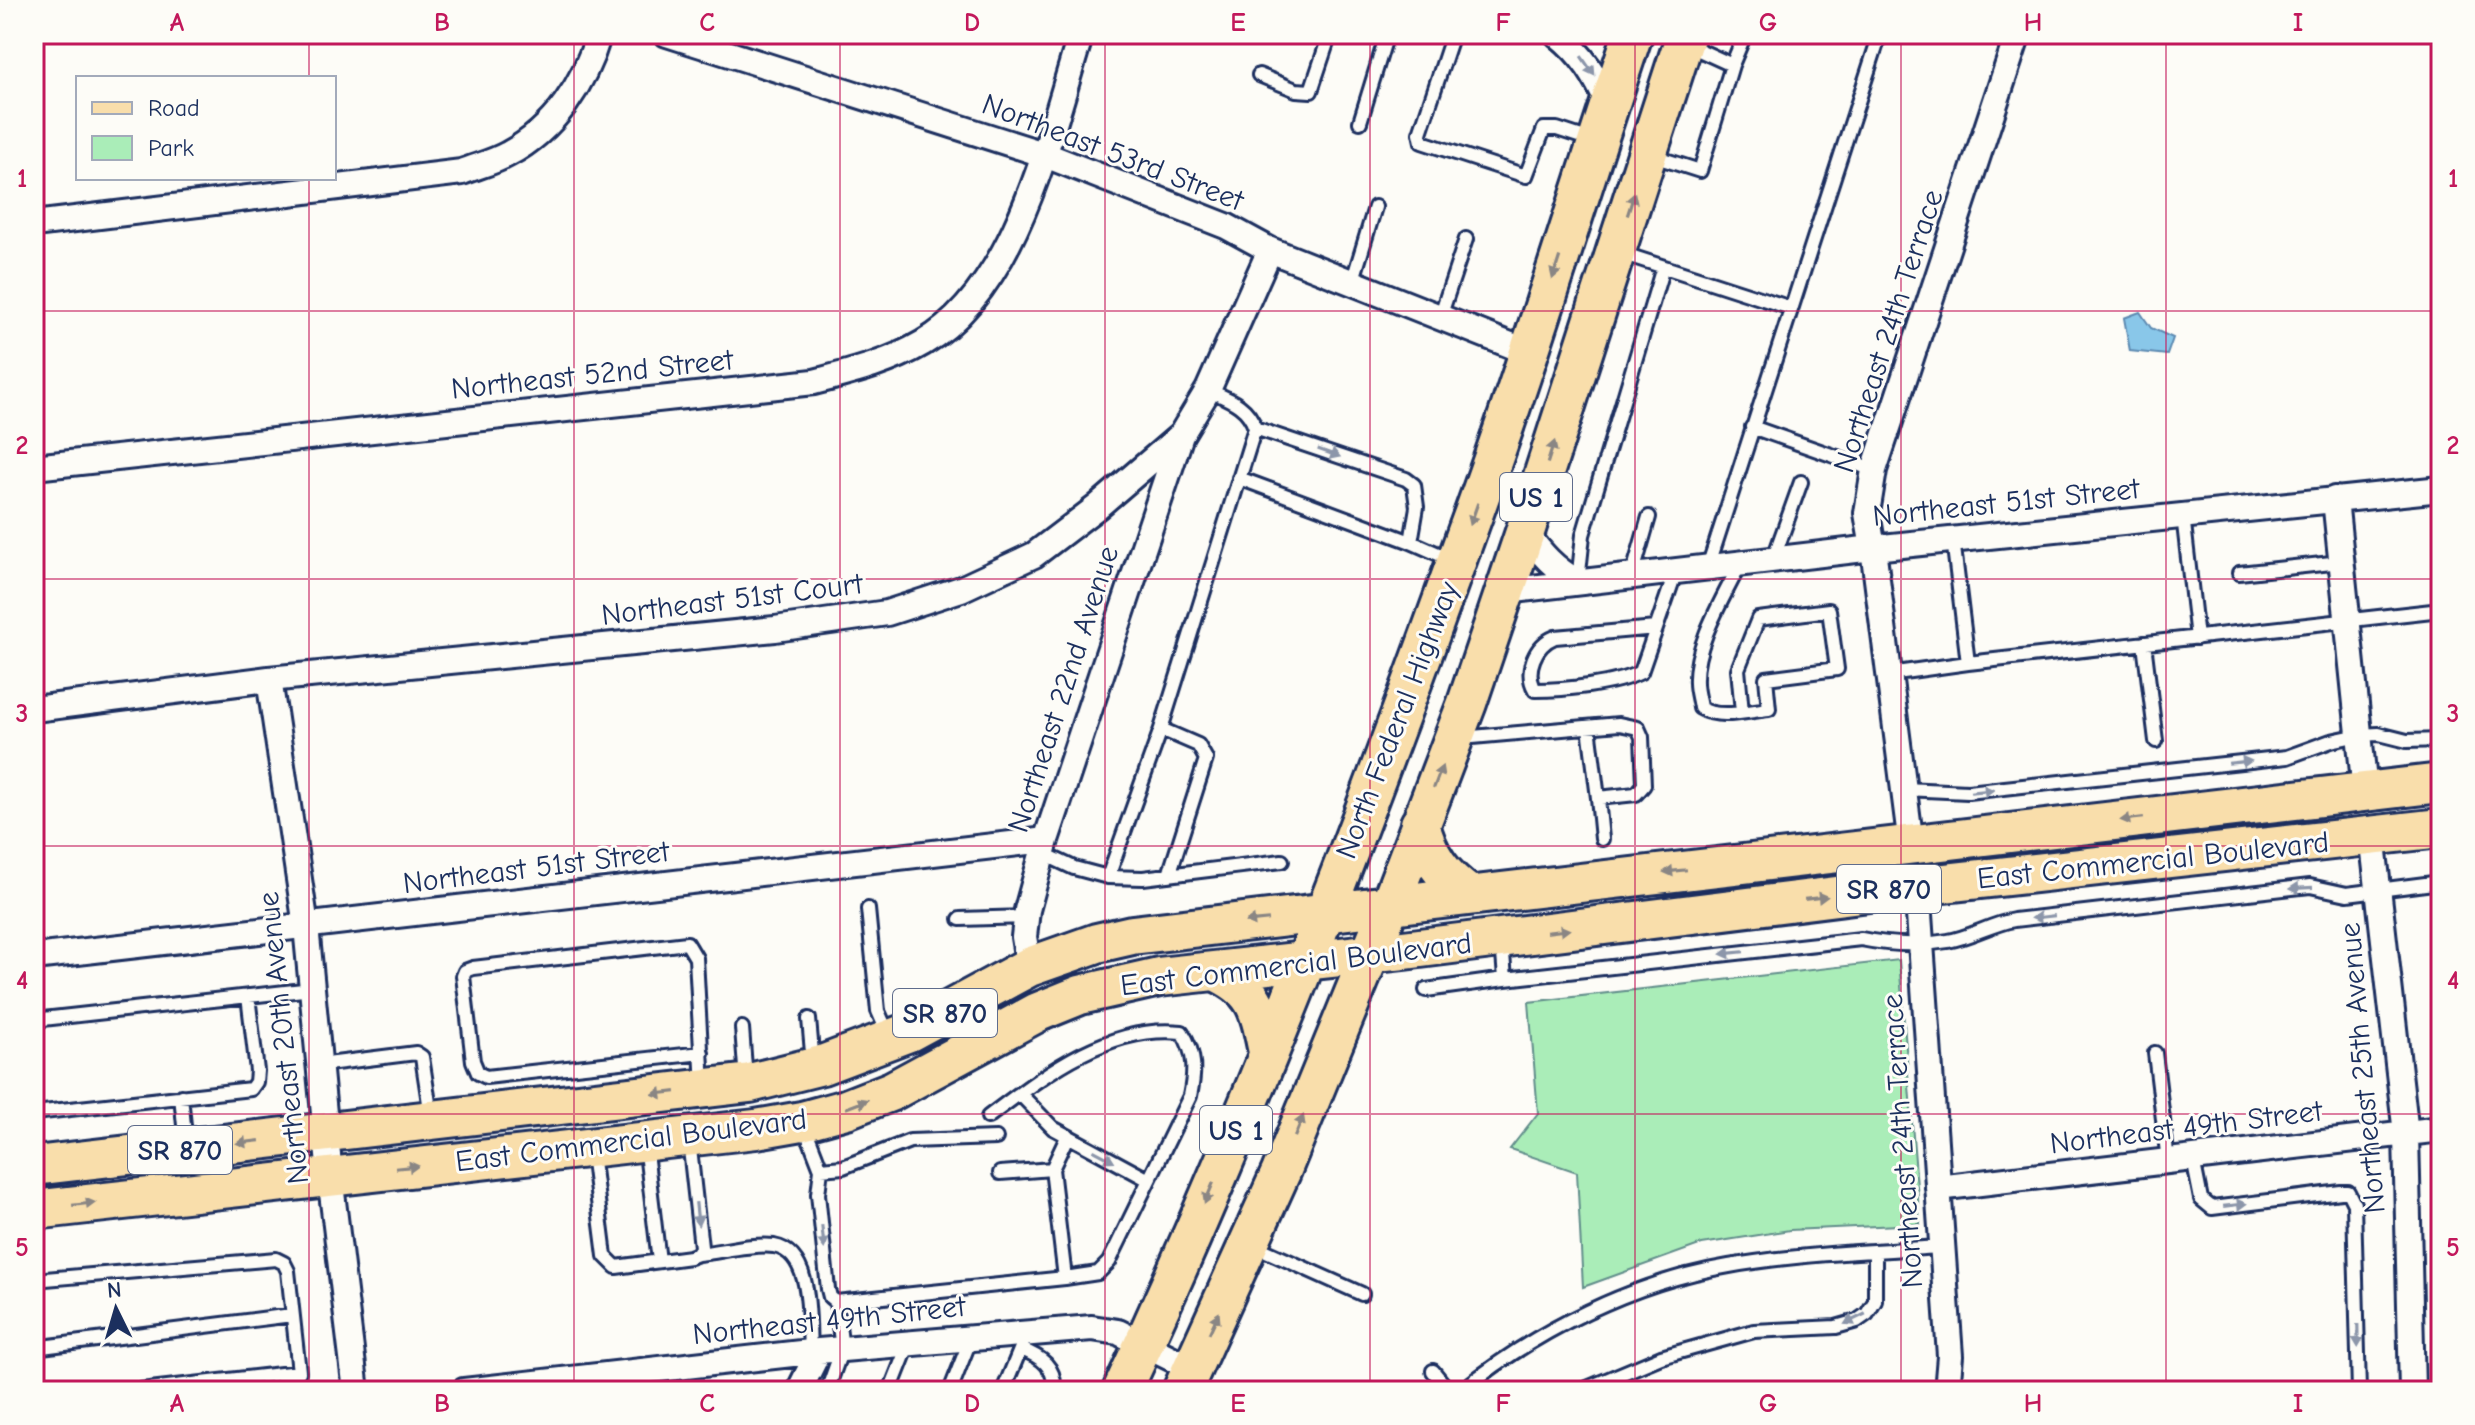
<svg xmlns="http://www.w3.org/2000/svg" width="2475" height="1425" viewBox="0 0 2475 1425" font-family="'Comic Neue',sans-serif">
<rect width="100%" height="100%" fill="#fdfcf7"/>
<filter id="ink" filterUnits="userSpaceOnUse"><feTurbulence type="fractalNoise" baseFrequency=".0125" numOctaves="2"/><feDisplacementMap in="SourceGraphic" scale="16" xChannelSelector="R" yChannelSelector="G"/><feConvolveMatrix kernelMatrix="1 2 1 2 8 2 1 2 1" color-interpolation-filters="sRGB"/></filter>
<g filter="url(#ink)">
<path fill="#aaedb8" stroke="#628e8b" stroke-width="2" d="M1899,960L1920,1224L1790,1230L1702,1244L1583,1287L1577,1172L1510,1149L1538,1113L1529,1002Z"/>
<path fill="#89c7e9" stroke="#5d8ab1" stroke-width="2" d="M2140,312L2151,328L2173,338L2167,355L2130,351L2124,318Z"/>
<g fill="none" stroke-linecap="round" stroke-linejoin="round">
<g stroke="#1b2f5e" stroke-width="18">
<path id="lane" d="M1453,34L1420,133L1422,142L1526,176L1544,129H1557L1594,141
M1686,44L1732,65
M1259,75L1296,90L1311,91L1330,34
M1360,122L1387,34
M1650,155L1700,171L1732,65L1745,34
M1618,252L1791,308
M1352,283L1375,207
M1440,317L1466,239
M1752,427L1874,470
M1239,478L1411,542L1417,507L1414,485L1406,479L1255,428
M2183,515L2197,638
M1953,539L1968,663
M1411,542L1452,560
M1773,560L1801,482
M1740,564C1724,597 1694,645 1696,683C1696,691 1699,700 1700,708C1719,720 1748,711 1769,709L1766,678L1837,669L1829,610L1758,619L1738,669L1742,712
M1708,567L1880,34
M2239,573L2341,562
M1632,576L1649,517
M1578,582L1583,535L1663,267
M1656,628L1555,637C1535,645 1524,671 1535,690C1565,690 1614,685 1641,672L1676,571
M2144,643L2156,741
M1889,674L1968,663L2441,610
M1589,727L1598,798
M1161,729L1255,428C1248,405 1228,399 1208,390
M1461,738L1619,724L1638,728L1642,737L1644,785L1636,794L1598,798L1602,839
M1904,789L1968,792L2287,757L2331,741L2359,735L2379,734L2407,741L2441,740
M1042,853L1074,868L1108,877L1143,878L1282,861
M1108,877L1161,729L1198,745L1206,759L1169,875
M868,909L878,1011L889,1036
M960,919L1026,917
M1505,979L1861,939C1890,945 1919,946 1948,941C1971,937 1991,924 2014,920L2310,886L2347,894L2441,882
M1426,990L1505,979L1502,941
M809,1019L813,1064
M34,1020L312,989
M742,1028L746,1081
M702,1053L486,1077L478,1073L473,1061L463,976L465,971L473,968L687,943L696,958L703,1086
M2155,1053L2168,1161
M319,1065L416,1053L422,1057L431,1116
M1020,1094L1053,1128L1149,1180
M181,1096L186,1145
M34,1113L251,1089L256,1082L257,1071L248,996
M988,1117C1044,1075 1108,1024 1182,1032C1196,1054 1195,1072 1190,1096L1109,1262L1098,1273L1065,1278
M804,1125L821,1169L818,1194L828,1289L830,1297L836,1302
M645,1144L659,1261
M592,1153L605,1256L616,1267L690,1257L698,1254L701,1247L689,1140
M2193,1159L2201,1199L2212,1208L2341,1192H2348L2354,1204L2359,1391
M821,1169L843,1167L910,1141L996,1138
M1052,1169L1067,1137
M1253,1245L1362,1294
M698,1254C720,1252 753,1243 774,1246C814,1253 808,1322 810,1352
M34,1280L276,1259L284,1263L288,1271L299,1372L132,1391
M34,1348L292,1315
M1021,1349C1041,1357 1056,1366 1054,1391
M1433,1371L1449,1391
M827,1391L842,1349L836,1302L1065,1278L1052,1169L1000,1173
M890,1391L909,1343
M950,1391L971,1338
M1003,1391L1027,1333
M1461,1391C1537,1330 1633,1282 1729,1266C1800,1254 1871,1251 1942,1247
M1580,1391L1661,1357L1754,1331L1836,1327L1857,1321L1867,1314L1875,1301V1251"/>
</g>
<g stroke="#1b2f5e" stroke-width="30">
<path id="street" d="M667,34L1043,154L1226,226L1270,250L1528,352
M1557,34C1583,55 1596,76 1609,106
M34,224L462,172C477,166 494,162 508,154C555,129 584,84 599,34
M34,467L814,382C852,372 889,363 923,343C1018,288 1050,132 1081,34
M2335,499L2365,792
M1525,532C1541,553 1554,569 1578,582
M1506,591L1873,548L2441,489
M269,679L306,926L330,1176L356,1391
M34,709L269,679L775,629L887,613L961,589L1034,555L1097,507L1181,435L1208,390L1270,250
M2372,835L2406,1134L2412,1391
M1911,845L1873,548L1867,513L1874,470L2018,34
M1917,886L1950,1356L1947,1391
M34,957L1046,840
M1029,967L1024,937L1027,910L1046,840L1181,435
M1938,1188L2441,1129
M464,1391L819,1351L1092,1328L1118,1332L1193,1369
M799,1391L819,1351"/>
</g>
<g stroke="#1b2f5e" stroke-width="44">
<path id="primary" d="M1420,824C1428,856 1442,876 1469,895
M1215,971C1257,990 1259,1009 1268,1052
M34,1166L750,1083L822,1065L909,1032L1029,967L1097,943L1132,935L2441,783
M34,1210L756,1129L802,1121L846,1109L892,1091L1038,1012L1080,995L1159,977L1404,950L1917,886L2441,828
M1122,1391C1252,1112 1363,822 1467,532C1527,368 1577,200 1633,34
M1182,1391L1281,1172L1390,905L1467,703L1525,532L1686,34"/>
</g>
<use href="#lane" stroke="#fdfcf7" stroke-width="12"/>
<use href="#street" stroke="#fdfcf7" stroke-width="24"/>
<use href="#primary" stroke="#f9deab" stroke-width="38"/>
</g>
<defs><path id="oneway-solid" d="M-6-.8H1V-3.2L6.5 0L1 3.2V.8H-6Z" transform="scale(2)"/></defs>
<g fill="#8c96aa">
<use href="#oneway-solid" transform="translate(1588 66) rotate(55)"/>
<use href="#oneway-solid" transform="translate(1329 453) rotate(19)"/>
<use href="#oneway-solid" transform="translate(2240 762) rotate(-6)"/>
<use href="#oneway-solid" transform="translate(1982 791) rotate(-6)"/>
<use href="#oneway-solid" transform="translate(2301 888) rotate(177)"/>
<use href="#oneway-solid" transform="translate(2043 917) rotate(173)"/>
<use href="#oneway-solid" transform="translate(1732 953) rotate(174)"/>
<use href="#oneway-solid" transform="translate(1104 1156) rotate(28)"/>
<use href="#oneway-solid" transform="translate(2235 1205) rotate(-7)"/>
<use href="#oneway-solid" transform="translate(697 1214) rotate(84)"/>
<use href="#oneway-solid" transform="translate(823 1237) rotate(84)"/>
<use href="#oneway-solid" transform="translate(1855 1319) rotate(154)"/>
<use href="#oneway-solid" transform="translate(2358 1336) rotate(89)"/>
</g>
<g fill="#8a8684">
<use href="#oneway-solid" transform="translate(1631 204) rotate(-72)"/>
<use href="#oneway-solid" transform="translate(1556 268) rotate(108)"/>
<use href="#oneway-solid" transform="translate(1551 452) rotate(-72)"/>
<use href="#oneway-solid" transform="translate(1474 514) rotate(109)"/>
<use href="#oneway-solid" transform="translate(1438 777) rotate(-69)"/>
<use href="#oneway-solid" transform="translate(2132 819) rotate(173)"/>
<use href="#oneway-solid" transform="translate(1675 871) rotate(174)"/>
<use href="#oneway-solid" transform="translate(1816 898) rotate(-7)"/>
<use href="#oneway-solid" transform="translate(1257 921) rotate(174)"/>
<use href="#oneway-solid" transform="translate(1558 931) rotate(-7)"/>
<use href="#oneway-solid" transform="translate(664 1093) rotate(173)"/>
<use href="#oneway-solid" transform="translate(857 1104) rotate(-21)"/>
<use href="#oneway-solid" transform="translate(1299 1126) rotate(-68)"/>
<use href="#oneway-solid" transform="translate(248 1142) rotate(173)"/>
<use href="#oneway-solid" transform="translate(407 1167) rotate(-6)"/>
<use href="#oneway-solid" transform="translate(1209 1193) rotate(113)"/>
<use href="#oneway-solid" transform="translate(84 1204) rotate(-7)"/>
<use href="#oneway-solid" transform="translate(1214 1323) rotate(-65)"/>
</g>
</g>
<path fill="none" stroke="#c2185b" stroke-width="2" stroke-opacity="0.55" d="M309,34V78M574,34V1391M840,34V1391M1105,34V1391M1370,34V1391M1635,34V1391M1901,34V1391M2166,34V1391M309,178V1391M34,311H2441M34,579H2441M34,846H2441M34,1114H2441"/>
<g text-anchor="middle" stroke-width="6" stroke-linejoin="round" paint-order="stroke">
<g fill="#fdfcf7" stroke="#5f6c8c" stroke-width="2">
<rect x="1500" y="473" width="72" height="48" rx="6"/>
<rect x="1837" y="865" width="104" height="48" rx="6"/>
<rect x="893" y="989" width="104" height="48" rx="6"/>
<rect x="1200" y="1106" width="72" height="48" rx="6"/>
<rect x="128" y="1126" width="104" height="48" rx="6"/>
</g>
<g font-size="28" font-weight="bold" fill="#1b2f5e">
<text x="1536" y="507">US 1</text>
<text x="1889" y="899">SR 870</text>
<text x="945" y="1023">SR 870</text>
<text x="1236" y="1140">US 1</text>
<text x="180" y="1160">SR 870</text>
</g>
<g font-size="30" fill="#1b2f5e" stroke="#fdfcf7">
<text transform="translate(1113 152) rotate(21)" y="10">Northeast 53rd Street</text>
<text transform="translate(1888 331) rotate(-72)" y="10">Northeast 24th Terrace</text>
<text transform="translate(592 374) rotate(-6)" y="10">Northeast 52nd Street</text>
<text transform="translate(2006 502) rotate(-6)" y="10">Northeast 51st Street</text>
<text transform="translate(732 599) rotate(-7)" y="10">Northeast 51st Court</text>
<text transform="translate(1063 689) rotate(-72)" y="10">Northeast 22nd Avenue</text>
<text transform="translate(1397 720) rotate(-69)" y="10">North Federal Highway</text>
<text transform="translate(2153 860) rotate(-6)" y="10">East Commercial Boulevard</text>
<text transform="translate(536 867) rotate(-7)" y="10">Northeast 51st Street</text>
<text transform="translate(1296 964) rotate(-7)" y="10">East Commercial Boulevard</text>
<text transform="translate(283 1038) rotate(-96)" y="10">Northeast 20th Avenue</text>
<text transform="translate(2362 1068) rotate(-95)" y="10">Northeast 25th Avenue</text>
<text transform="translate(2186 1127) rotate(-7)" y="10">Northeast 49th Street</text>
<text transform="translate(631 1140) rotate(-7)" y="10">East Commercial Boulevard</text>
<text transform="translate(1902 1141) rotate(-94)" y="10">Northeast 24th Terrace</text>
<text transform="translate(829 1320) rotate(-6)" y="10">Northeast 49th Street</text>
</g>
</g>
<rect width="2475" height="1425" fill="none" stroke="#fdfcf7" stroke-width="88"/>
<rect x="76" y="76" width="260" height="104" fill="#fdfcf7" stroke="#a3aaba" stroke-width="2"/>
<rect x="92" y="102" width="40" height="12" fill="#f9deab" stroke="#a3aaba" stroke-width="2"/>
<text x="148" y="116" font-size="24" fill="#1b2f5e">Road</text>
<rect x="92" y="136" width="40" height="24" fill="#aaedb8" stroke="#a3aaba" stroke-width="2"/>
<text x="148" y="156" font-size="24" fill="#1b2f5e">Park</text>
<g transform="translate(116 1309) rotate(355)" stroke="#fdfcf7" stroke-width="6" paint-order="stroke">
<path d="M0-6L14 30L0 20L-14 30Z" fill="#1b2f5e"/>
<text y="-12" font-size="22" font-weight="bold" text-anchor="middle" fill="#1b2f5e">N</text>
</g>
<rect x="44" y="44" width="2387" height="1337" fill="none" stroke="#c2185b" stroke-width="3"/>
<g font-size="26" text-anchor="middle" font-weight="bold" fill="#c2185b">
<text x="177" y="31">A</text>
<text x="442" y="31">B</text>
<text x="707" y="31">C</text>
<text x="972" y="31">D</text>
<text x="1238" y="31">E</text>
<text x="1503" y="31">F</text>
<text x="1768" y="31">G</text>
<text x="2033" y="31">H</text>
<text x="2298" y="31">I</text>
<text x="22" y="187">1</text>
<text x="2453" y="187">1</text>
<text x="22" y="454">2</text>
<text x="2453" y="454">2</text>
<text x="22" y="722">3</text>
<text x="2453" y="722">3</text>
<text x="22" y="989">4</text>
<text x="2453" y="989">4</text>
<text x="22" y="1256">5</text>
<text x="2453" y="1256">5</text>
<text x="177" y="1412">A</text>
<text x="442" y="1412">B</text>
<text x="707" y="1412">C</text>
<text x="972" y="1412">D</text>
<text x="1238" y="1412">E</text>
<text x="1503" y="1412">F</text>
<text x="1768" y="1412">G</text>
<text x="2033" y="1412">H</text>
<text x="2298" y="1412">I</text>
</g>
</svg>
